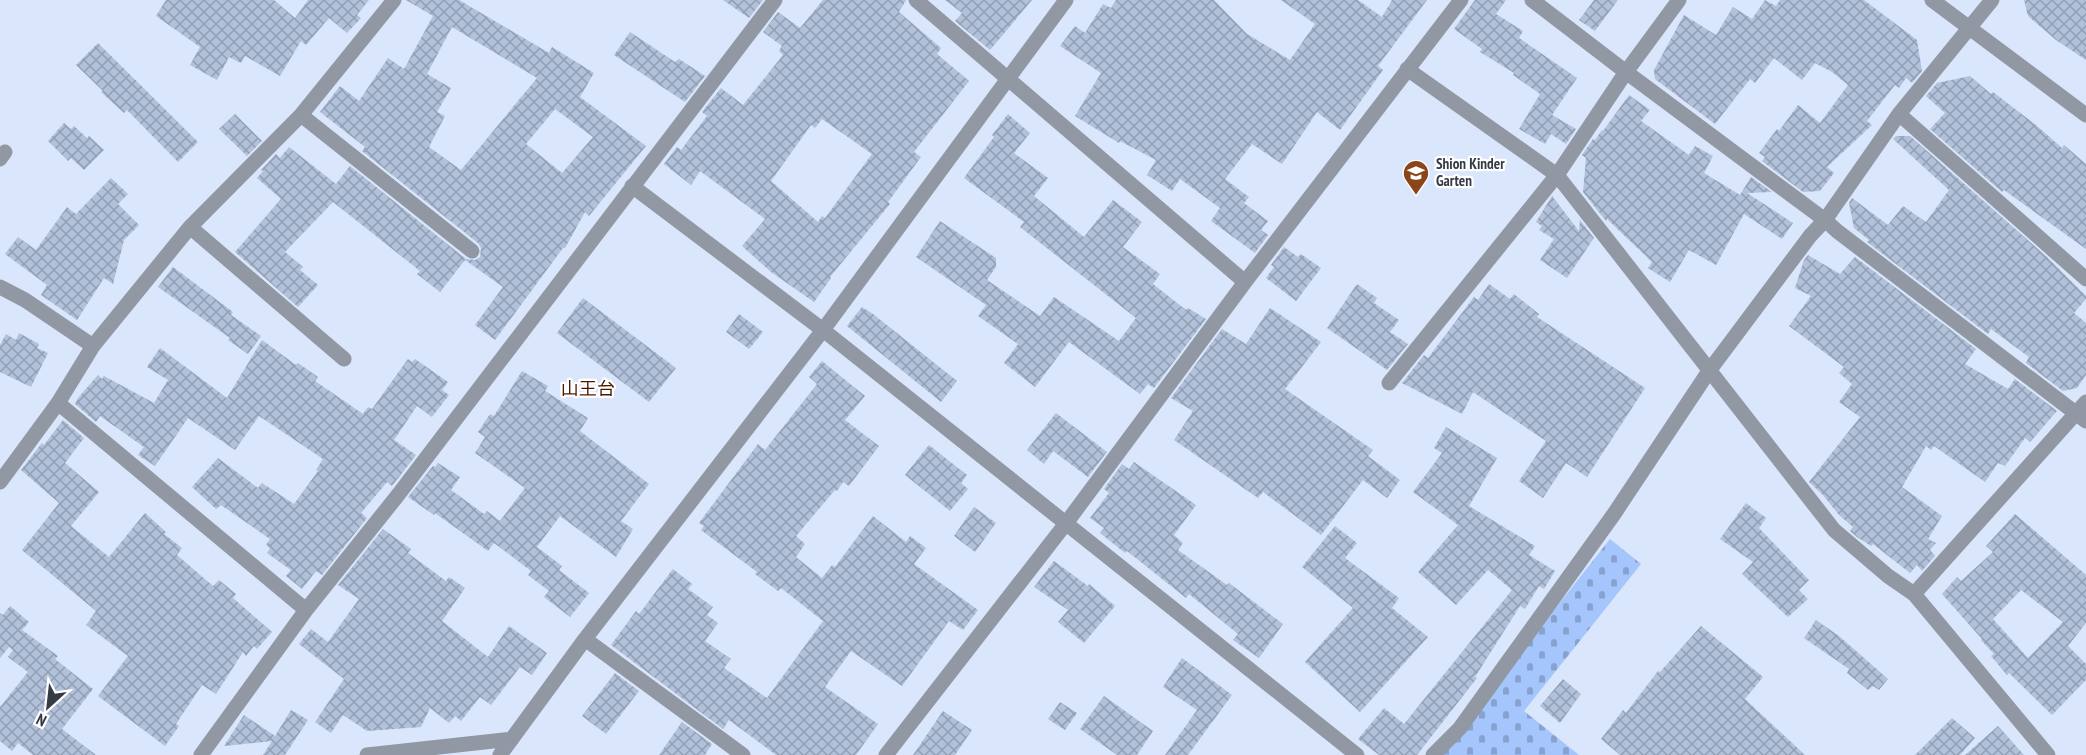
<svg xmlns="http://www.w3.org/2000/svg" width="2086" height="755" viewBox="0 0 2086 755" font-family="'PT Sans Narrow','Noto Sans JP',sans-serif">
<defs>
<pattern id="cemetery-stones" width="16" height="16" patternUnits="userSpaceOnUse" patternTransform="scale(1.5)"><rect width="16" height="16" fill="#a5c6fd"/><path d="M2 7V4a2 2 0 0 1 4 0v3zM10 15v-3a2 2 0 0 1 4 0v3z" fill="#87a2cf"/></pattern>
<pattern id="building-cross-hatch" width="8" height="8" patternUnits="userSpaceOnUse" patternTransform="scale(1.5)"><rect width="8" height="8" fill="#b1c1da"/><path d="M0 0l8 8M0 8l8-8" fill="none" stroke="#919eb3"/></pattern>
</defs>
<rect width="100%" height="100%" fill="#d9e6fb"/>
<path fill="url(#cemetery-stones)" d="M1610,539L1641,564L1524,711L1579,755H1440Z"/>
<path fill="url(#building-cross-hatch)" fill-rule="evenodd" d="M166,0H274L295,18L308,0H369L357,15L361,18L347,33L329,18L306,45L301,41L280,76L245,56L241,63L229,57L217,80L190,65L200,47L156,16Z
M406,0H459L549,53L552,47L594,73L580,97L646,146L589,216L585,212L565,248H563L495,340L475,325L503,287L465,260L440,292L417,274L420,271L333,202L285,252L303,267L300,270L318,285L298,307L235,252L281,199L257,178L263,171L261,170L276,154L280,158L289,147L336,184L350,166L466,259L475,260L480,257L481,248L478,243L362,151L365,147L320,112L340,86L359,101L388,58L404,69L433,16ZM452,27L537,78L461,170L429,147L445,116L437,112L451,88L427,74ZM555,109L593,137L562,173L526,144Z
M723,0H763L749,18Z
M823,0H906L899,12L941,48L937,54L969,81L914,152L921,157L888,202L890,204L830,277L831,278L814,302L771,272L742,246L765,219L700,171L691,185L664,164L677,147L681,150L707,116L702,112L721,88L743,105L783,55L779,51L782,46L763,32L778,12L800,28ZM822,119L872,154L825,218L822,216L818,222L771,181L811,125L815,128Z
M945,0H1032L990,50L955,21L962,13Z
M1116,0H1214L1247,34L1290,60L1315,24L1281,0H1358L1382,17L1392,0H1427L1378,66L1383,70L1340,130L1317,112L1282,164L1252,144L1225,179L1249,197L1244,203L1268,221L1261,230L1268,235L1255,253L1211,221L1220,208L1180,179L1172,191L1147,175L1156,160L1120,141L1119,143L1075,116L1101,73L1060,46L1075,26L1085,33L1103,4L1111,8Z
M1475,0H1506L1496,14L1523,31L1519,38L1577,78L1552,115L1576,129L1566,144L1551,134L1545,144L1519,129L1540,94L1513,75L1514,73L1480,52L1482,49L1454,29Z
M1594,0H1618L1595,31L1579,20Z
M1765,0L1776,6L1780,0H1864L1917,40L1922,71L1912,83L1906,78L1899,88L1895,85L1867,121L1872,125L1827,167L1834,173L1820,191L1803,192L1762,161L1765,157L1759,153L1777,129L1779,131L1798,105L1820,123L1848,85L1832,72L1815,63L1802,80L1774,58L1755,83L1750,79L1715,124L1655,79L1654,70L1684,15L1716,35L1733,7L1752,19Z
M2024,0H2086V60L2056,40L2028,16Z
M630,32L675,62L679,59L705,76L685,102L614,55Z
M98,43L198,142L178,162L127,110L124,113L101,92L103,91L76,65Z
M1970,76L1991,94L1993,92L2036,125L2062,148L2064,145L2086,164V249L2004,190L2002,192L1930,129L1945,113L1926,96L1937,83Z
M1629,95L1650,110L1641,121L1689,155L1695,146L1713,156L1704,173L1740,195L1751,177L1772,192L1747,193L1793,223L1782,239L1744,214L1716,265L1689,250L1670,282L1648,268L1652,262L1607,219L1606,221L1583,192L1586,158L1582,155L1593,139L1595,140L1602,130L1603,131Z
M235,114L262,141L247,156L219,129Z
M1008,114L1030,133L1014,153L1048,178L1034,196L1084,237L1113,200L1142,222L1123,247L1160,274L1153,284L1186,310L1188,308L1206,319L1154,388L1148,384L1140,394L1069,342L1035,387L1004,363L1018,344L978,316L986,305L916,257L940,221L996,258V267L987,280L1040,316L1054,297L1119,341L1136,318L1020,227L1024,222L964,178L994,137L992,135Z
M64,123L71,129L74,126L87,138L89,136L104,150L84,170L71,158L68,161L48,141Z
M1896,136H1910L2047,257L2086,296V299L2074,313L2086,323V375L2077,388L2063,391L2026,363L2029,357L1991,329L1988,334L1867,242L1869,240L1854,228L1849,203L1852,198L1888,225L1903,206L1926,222L1949,190L1893,139Z
M111,178L128,194L118,204L139,225L124,240L113,284L104,278L77,320L41,295L47,285L5,254L18,237L36,250L67,207L76,214Z
M1552,196L1579,231L1580,220L1594,238L1567,278L1540,260L1554,239L1539,230L1542,226L1536,222Z
M1284,247L1298,257L1301,254L1321,268L1296,301L1266,278L1274,267L1271,265Z
M1808,255L1840,274L1855,257L1976,349L1965,364L2008,389L2015,379L2057,411L2030,442L2025,438L2005,466L1998,463L1985,482L1934,446L1931,450L1926,446L1902,487L1942,516L1928,539L1936,543L1930,550L1935,556L1922,571L1917,565L1910,573L1873,544L1871,546L1857,537L1850,531L1853,527L1839,515L1823,495L1809,482L1860,417L1839,402L1852,384L1839,373L1844,367L1789,326L1811,296L1795,288L1804,260Z
M173,267L233,312L231,315L261,336L248,354L228,340L230,338L158,287Z
M1357,284L1377,298L1374,303L1399,320L1390,332L1408,344L1387,370L1327,328Z
M1489,284L1510,299L1514,294L1539,314L1537,317L1645,388L1587,477L1566,463L1543,498L1519,481L1546,441L1473,392L1462,414L1402,383L1424,355L1428,358L1474,297L1478,300Z
M583,298L676,368L649,402L557,333Z
M862,307L873,314L957,381L941,402L847,326Z
M1270,308L1321,342L1285,389L1373,450L1368,456L1400,480L1387,498L1363,480L1321,535L1263,492L1258,498L1174,440L1193,411L1171,398L1222,329L1246,344Z
M739,314L763,332L749,349L726,332Z
M19,333L39,344L37,348L48,353L31,387L0,372V345L6,334L16,340Z
M262,340L296,365L298,363L318,377L315,381L363,414L368,407L372,409L408,359L412,362L415,359L448,382L442,390L449,395L432,417L417,406L394,440L416,455L392,486L387,482L361,513L367,518L322,575L316,571L302,589L286,576L291,570L267,553L270,548L266,545L270,539L221,505L216,509L192,487L218,458L258,488L262,483L294,504L318,471L316,470L323,459L259,416L235,450L188,418L155,466L138,455L144,447L100,416L96,422L75,404L78,398L98,375L102,379L104,376L154,403L168,380L147,367L160,348L227,398Z
M822,361L865,396L845,420L879,446L849,486L843,482L837,491L835,490L796,536L805,544L796,557L822,578L832,565L835,567L873,516L906,542L910,536L926,548L914,564L978,610L963,630L949,621L902,686L851,651L825,687L878,724L856,755H776L729,720L723,729L611,645L636,611L639,614L673,569L692,584L688,589L713,607L707,615L718,623L705,641L731,659L724,668L767,698L823,621L781,588L778,591L755,574L757,572L701,530L704,526L699,523L758,444L765,450L817,384L809,377Z
M522,371L548,386L545,391L588,418L580,431L649,484L621,521L633,529L616,557L560,516L537,547L562,566L559,570L589,593L570,617L544,597L549,591L528,575L531,571L494,543L488,551L435,513L434,515L408,497L433,466L435,467L438,463L460,477L451,490L484,514L487,511L500,521L525,488L475,453L485,437L478,432L490,414L494,416Z
M1056,413L1107,452L1088,477L1053,451L1044,464L1027,450Z
M63,420L84,438L65,463L99,492L71,526L109,557L145,513L166,532L164,534L182,548L177,555L213,586L219,580L236,594L233,598L272,632L257,649L254,646L246,656L243,652L216,694L202,685L176,724L179,726L165,746L98,696L128,656L86,625L96,611L22,550L59,503L21,470L42,443L44,445Z
M1446,427L1497,458L1469,506L1535,546L1529,555L1555,571L1544,589L1539,586L1525,609L1520,606L1475,677L1477,678L1417,755H1379L1358,739L1384,708L1404,724L1512,590L1488,570L1456,605L1418,572L1458,525L1413,492L1442,453L1434,448Z
M929,445L967,475L961,483L968,489L950,511L905,475Z
M1134,462L1196,505L1174,535L1183,543L1178,550L1227,585L1229,583L1283,624L1259,658L1233,640L1238,634L1189,594L1186,598L1127,551L1125,553L1100,533L1104,528L1090,518L1109,493L1104,489L1122,464L1129,469Z
M1746,503L1766,518L1759,528L1809,580L1799,590L1808,599L1788,617L1742,574L1753,562L1720,539Z
M974,507L996,523L975,552L954,536Z
M2015,514L2086,575V623L2068,646L2086,664V680L2052,715L2009,673L2007,675L1991,656L1994,654L1981,640L1982,639L1942,594L1957,577L1961,581L1993,552L1986,546ZM2021,590L2063,622L2028,658L1993,619Z
M1335,526L1357,543L1345,558L1399,598L1392,608L1428,637L1360,712L1305,662L1353,608L1302,567Z
M383,529L411,549L408,553L446,581L449,577L465,588L442,621L488,657L509,626L547,653L532,675L520,667L491,705L480,697L461,721L455,716L449,723L430,708L421,727L367,731L343,715L331,733L315,722L344,679L299,644L311,629L328,642L359,599L338,585Z
M1054,561L1088,586L1089,584L1115,606L1084,643L1058,622L1068,610L1034,587Z
M10,606L29,622L22,630L58,656L55,659L93,689L62,729L96,755H33L18,743L12,751L0,741V707L28,672L8,657L13,650L9,647L0,658V613L3,615Z
M1816,620L1839,636L1888,679L1879,690L1873,686L1868,690L1847,673L1849,669L1804,638Z
M1701,626L1763,677L1745,699L1805,755H1620L1601,739L1623,710L1626,713L1658,671L1660,672Z
M1182,658L1232,695L1188,755H1165L1197,710L1163,687Z
M615,673L639,691L606,734L582,716Z
M1563,679L1581,694L1560,723L1540,706Z
M1104,696L1153,731L1137,755H1117L1080,729Z
M1060,702L1077,713L1065,730L1048,719Z
M291,710L308,720L285,755H263L272,741L224,746L244,715L275,736Z
M943,711L972,730L955,755H913Z
M1952,718L1975,738L1960,755H1915Z
M682,722L712,744L705,755H659Z
M1998,726L2024,755H1965Z"/>
<g fill="none" stroke-linecap="round" stroke-linejoin="round">
<path stroke="#9198a3" stroke-width="15" d="M916,0L1245,282
M1532,0L1626,72L1825,220L1837,231L2086,421
M1932,0L2086,115
M1407,69L1557,175L1834,530L1888,576L1914,594L2048,755
M1899,114L2086,279
M301,115L472,251
M0,159L5,152
M632,186L823,330L1357,755
M190,227L344,359
M0,287L25,300L93,346
M1389,383L1557,175L1626,72L1679,0
M58,403L306,610
M0,482L58,403L93,346L190,227L301,115L394,0
M1914,594L2086,402
M585,639L743,755
M201,755L306,610L398,495L775,0
M367,755L512,739
M500,755L585,639L823,330L1066,0
M886,755L1067,522L1245,282L1461,0
M1433,755L1460,728L1614,514L1709,371L1810,236L1825,220L1899,114L1992,0"/>
</g>
<defs>
<g id="school-pin" transform="scale(1.35)"><path d="M0 17L-7.5 6A9.5 9.5 0 1 1 7.5 6Z" fill="#8a4619" stroke="#fff"/><path d="M0-5L7-2L0 1L-7-2ZM-4 1L0 2.5L4 1V4Q0 6-4 4Z" fill="#fff"/></g>
</defs>
<g fill-rule="evenodd">
<use href="#school-pin" x="1416" y="173"/>
</g>
<g text-anchor="middle" stroke-width="4.5" stroke-linejoin="round" paint-order="stroke">
<g font-size="15" font-weight="bold" fill="#353b45" stroke="#fff" text-anchor="start">
<text x="1436" y="169">Shion Kinder<tspan x="1436" dy="17">Garten</tspan></text>
</g>
<g font-size="18" fill="#491c00" stroke="#fff">
<text x="588" y="395">山王台</text>
</g>
</g>
<g transform="translate(48 707) rotate(207)" stroke="#ffffff" stroke-width="4.5" paint-order="stroke">
<path d="M0-4.5L10 22L0 15L-10 22Z" fill="#353b45"/>
<text y="-9" font-size="16" font-weight="bold" text-anchor="middle" fill="#353b45">N</text>
</g>
</svg>
